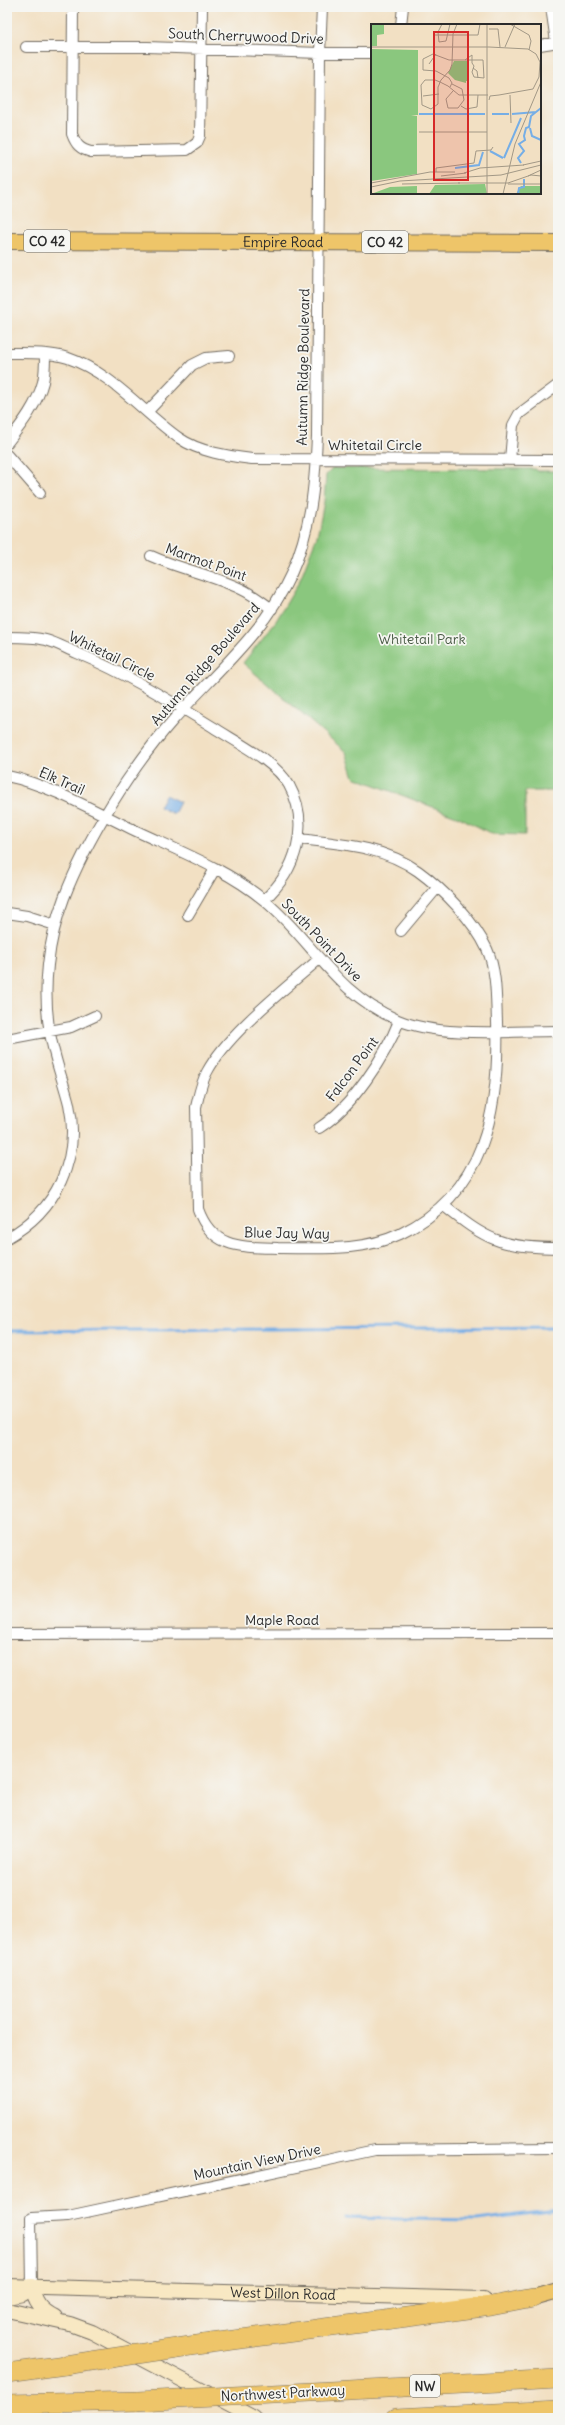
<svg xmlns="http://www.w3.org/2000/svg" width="565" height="2425" viewBox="0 0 565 2425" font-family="Delius,sans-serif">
<rect width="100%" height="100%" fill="#f6f6f2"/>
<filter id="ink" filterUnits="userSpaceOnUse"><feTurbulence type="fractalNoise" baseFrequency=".025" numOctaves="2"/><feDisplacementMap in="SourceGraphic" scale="8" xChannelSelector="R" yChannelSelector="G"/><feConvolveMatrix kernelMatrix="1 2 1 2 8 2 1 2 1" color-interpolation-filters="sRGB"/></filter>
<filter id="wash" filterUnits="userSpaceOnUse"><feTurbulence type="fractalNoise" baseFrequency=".012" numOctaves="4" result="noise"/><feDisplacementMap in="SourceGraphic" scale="16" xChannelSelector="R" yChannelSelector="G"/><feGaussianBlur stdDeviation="0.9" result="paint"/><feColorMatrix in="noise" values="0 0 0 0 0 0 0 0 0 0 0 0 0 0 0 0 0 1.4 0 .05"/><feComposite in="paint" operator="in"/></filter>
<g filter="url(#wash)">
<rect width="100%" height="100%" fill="#f2e0c3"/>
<path fill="#8ac77e" stroke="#5a7954" d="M333,468L536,469V471H558V791H525V835L492,834L459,817L354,777L346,752L243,663L276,621L299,582L317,536L324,502L326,475Z"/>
<path fill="#76aee6" stroke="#506c88" d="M165,795L180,802L174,814L159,807Z"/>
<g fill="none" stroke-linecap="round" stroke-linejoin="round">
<path stroke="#76aee6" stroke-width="3" d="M7,1331L558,1327
M346,2218L477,2220L558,2210"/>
</g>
</g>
<g filter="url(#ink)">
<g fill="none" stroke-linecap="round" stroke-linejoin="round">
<g stroke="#716a60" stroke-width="12">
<path id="street" d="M73,7L72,134C76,145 80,149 91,152L187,150L197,143L200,136L202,7
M551,7L556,42
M401,25L403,7
M540,45L558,42
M26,47H147L320,53H372
M7,353C27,353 48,352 68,358C112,373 142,412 179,438C199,452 228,456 252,459L558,460
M148,411L192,365L206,358L229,356
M7,443C21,425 37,405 43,382C45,373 45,363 45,354
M7,455L40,493
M510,460L513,425L519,414L558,385
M151,556C180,569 212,575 241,589C252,594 262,602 272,609
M7,637C20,637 34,637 46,640C57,643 67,649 77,653C125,673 169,700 213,727C236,742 275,761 289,785C311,825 296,871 264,900
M7,776C47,784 95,811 132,829C176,850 227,869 265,901C314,942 334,993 398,1020C441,1038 511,1031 558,1031
M299,839C341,844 383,846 418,871C443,889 474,921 487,949C497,971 496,999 497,1022C500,1108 486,1193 400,1234C362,1252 319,1248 278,1248C241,1247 212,1249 198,1209L196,1107C199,1095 201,1083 207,1072C228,1033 284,990 318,960
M7,913L27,916L55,925
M188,915L215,869
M401,931L437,888
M7,1039L71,1027L95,1016
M319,1128C352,1107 385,1057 399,1021
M443,1205C486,1240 502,1248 558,1248
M7,1238C56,1211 81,1159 69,1104C63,1080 54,1058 50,1033C42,989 48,940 64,898C87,838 131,768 174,719C215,673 265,632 291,574C311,530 315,484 317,436L320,53L322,7
M7,1634L558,1633
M32,2286L31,2218L68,2216L375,2150L558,2148"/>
</g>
<g stroke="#716a60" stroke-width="16">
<g id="secondary">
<path id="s1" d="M7,2286L484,2299"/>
<path d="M32,2286C34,2301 41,2310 55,2317"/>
<path d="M7,2297L23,2294L32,2286"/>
<path d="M7,2310L70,2324L92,2332L254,2418"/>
</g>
</g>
<g stroke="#716a60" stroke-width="18">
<g id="primary">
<path id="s2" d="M7,241L558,243"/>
<path d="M533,2298L558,2291"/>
</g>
</g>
<g stroke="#716a60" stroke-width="20">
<path id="highway" d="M203,2344L491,2306L533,2298
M7,2373L65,2365
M292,2393L558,2379
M7,2404L138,2401
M395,2418L558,2410"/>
</g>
<use href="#street" stroke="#fff" stroke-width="10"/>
<use href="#secondary" stroke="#f8e8c3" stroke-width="14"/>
<use href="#primary" stroke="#eec569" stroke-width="16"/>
<use href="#highway" stroke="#eec569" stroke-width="19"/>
<g stroke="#716a60" stroke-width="20" stroke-linecap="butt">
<path id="highway-bridge" d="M65,2365L203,2344
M138,2401L292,2393"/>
</g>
<use href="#highway-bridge" stroke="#eec569" stroke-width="19"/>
</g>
</g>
<g text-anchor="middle" stroke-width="3.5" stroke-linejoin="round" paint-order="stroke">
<g fill="#f6f6f2" stroke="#686867" stroke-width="1">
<rect x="24" y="230" width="46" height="22" rx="3"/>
<rect x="362" y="231" width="46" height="22" rx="3"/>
<rect x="410" y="2375" width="30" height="22" rx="3"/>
</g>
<g font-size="13" font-weight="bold" fill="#2b2b2b">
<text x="47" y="246">CO 42</text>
<text x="385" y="247">CO 42</text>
<text x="425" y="2391">NW</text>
</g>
<g font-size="14" fill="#2b2b2b" stroke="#f6f6f2">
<text transform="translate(246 36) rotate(2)" y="5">South Cherrywood Drive</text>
<text dy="5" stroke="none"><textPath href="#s2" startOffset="276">Empire Road</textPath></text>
<text transform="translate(303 367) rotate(-89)" y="5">Autumn Ridge Boulevard</text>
<text x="375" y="450">Whitetail Circle</text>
<text transform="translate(206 562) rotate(20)" y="5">Marmot Point</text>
<text transform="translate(112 656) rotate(26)" y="5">Whitetail Circle</text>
<text transform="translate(205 664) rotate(-49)" y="5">Autumn Ridge Boulevard</text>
<text transform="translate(62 781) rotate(24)" y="5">Elk Trail</text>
<text transform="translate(322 940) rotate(46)" y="5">South Point Drive</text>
<text transform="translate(352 1069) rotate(-53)" y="5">Falcon Point</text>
<text transform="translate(287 1233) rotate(1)" y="5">Blue Jay Way</text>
<text x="282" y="1625">Maple Road</text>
<text transform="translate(257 2162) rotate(-12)" y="5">Mountain View Drive</text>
<text dy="5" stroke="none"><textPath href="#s1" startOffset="276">West Dillon Road</textPath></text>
<text transform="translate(283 2393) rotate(-3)" y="5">Northwest Parkway</text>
</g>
<g font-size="14" fill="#485a44" stroke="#f6f6f2">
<text x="422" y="644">Whitetail Park</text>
</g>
</g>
<g transform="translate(371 24)">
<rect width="170" height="170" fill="#f2e0c3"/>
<path d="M0,0H13V10L6,11V22H0ZM0,25L47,26V91H40L46,92V150L0,157V91H23H0ZM83,37H98V57H95V59L84,56L77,49ZM114,160L116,170H58L64,161ZM46,162V170H0L19,163ZM150,162H170V170H145Z" fill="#8ac77e"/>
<path fill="none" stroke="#76aee6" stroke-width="2" d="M48,90H114M121,90H138M141,90L165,88M159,104L161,112L170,116M119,127L132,134M133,134L150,94M150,139L147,134L153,127L148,120L154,116L153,112L155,104L158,103L160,92L170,84M84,144L108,141L112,128M147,170L148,164L153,163V155"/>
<path fill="none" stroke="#a29886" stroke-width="1" d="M71,0L67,8L68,18L75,17L79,0M86,0L82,10L81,40L79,46L70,56L69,58L68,61L67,63V80L60,85L51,81L50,61L54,56H64L69,58L77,62L88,71H117M139,0L158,11L160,17L158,26M118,5H127L129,23M64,11H107L109,0M0,23H118M118,23L157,25L165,30L169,38L168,53L162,65L128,71M134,23L144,0M58,40L65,30M102,44L106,47L107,54M81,60L91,65L93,76L87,84H77L75,75L82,67M79,63L81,59L78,54L65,47L52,46V35L62,30L78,36H112L113,54L103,53L101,48L103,42L101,39V31L94,36M139,71L140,99M52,72L68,70M118,76L119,72L128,71M90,82L95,85L106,83L107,71M48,108H116M152,141L170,137M65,148V144L103,139L105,127L120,126L122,123M93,149L109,144L153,141M70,152L95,149M157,152L170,146M0,159L59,148H84M87,159H137L160,151L170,152M31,160L89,159M137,160H170M0,163L29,157L130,151L170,141M116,170V0M132,170L144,120L170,58"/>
<path fill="#d62828" fill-opacity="0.15" stroke="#d62828" stroke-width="2" d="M63,8H97V156H63Z"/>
<rect width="170" height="170" fill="none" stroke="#2b2b2b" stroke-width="2"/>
</g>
<rect width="565" height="2425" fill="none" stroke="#f6f6f2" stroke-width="24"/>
</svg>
